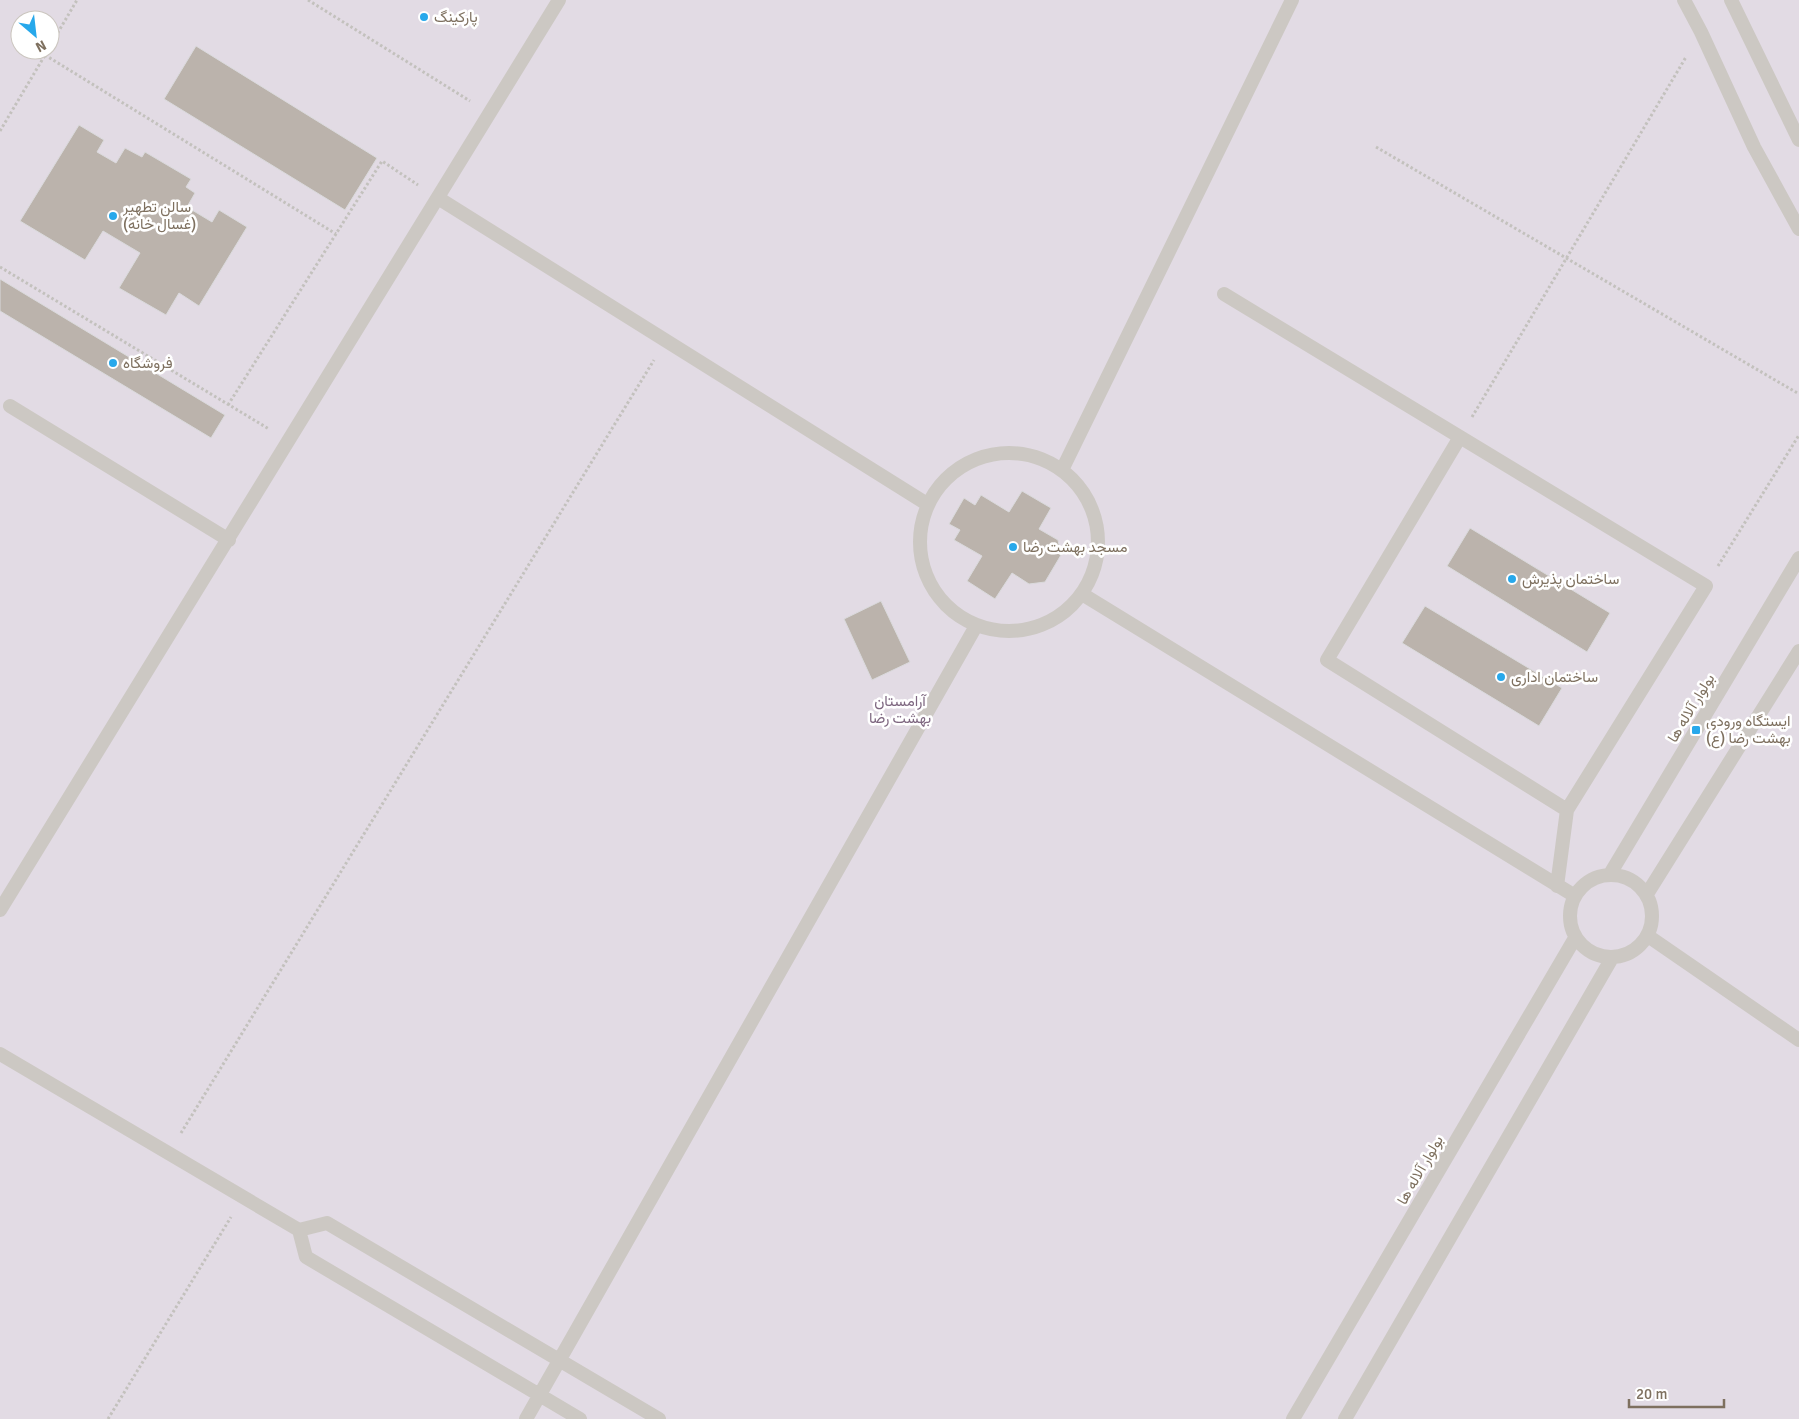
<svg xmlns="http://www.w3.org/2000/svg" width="1799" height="1419" viewBox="0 0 1799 1419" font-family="Signika,Vazirmatn,sans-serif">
<rect width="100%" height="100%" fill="#f8f8fa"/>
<path fill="#e2dbe4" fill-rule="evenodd" d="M0,0H1799V1419H0ZM20,20H50V50H20Z"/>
<path fill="#bbb3ac" stroke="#dadadc" d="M196,46L377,158L345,210L164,99Z
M79,125L104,140L97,152L116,163L125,148L142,157L145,152L191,179L186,187L195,193L187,207L212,222L219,210L247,227L199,306L179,293L166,315L119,288L140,253L103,231L85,260L20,221Z
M0,279L225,415L211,438L0,311Z
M1022,491L1051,508L1039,529L1058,540L1061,555L1045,582L1029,584L1012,573L995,599L967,581L982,556L954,540L960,530L949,524L964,498L975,505L981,495L1009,512Z
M1470,528L1610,613L1587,652L1447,566Z
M881,601L910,662L872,680L844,619Z
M1425,606L1562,688L1539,726L1402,643Z"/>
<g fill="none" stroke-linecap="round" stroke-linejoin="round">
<path stroke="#c3c1bd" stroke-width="3" stroke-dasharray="2.5 2.5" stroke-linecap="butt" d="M308,0L470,101
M50,46L77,0
M45,55L336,234
M0,131L48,50
M1376,147L1799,394
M0,267L269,429
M228,405L382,161L418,185
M1472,417L1686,57
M1718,566L1799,435
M181,1133L654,360
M108,1419L231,1217"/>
<path stroke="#ccc8c3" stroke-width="14" d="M1684,0L1701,32L1754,147L1799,229
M1731,0L1799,140
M438,198L927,504
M1224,294L1706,586L1567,810L1557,886
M10,406L229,540
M1460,437L1327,660L1567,810
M920 542a89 89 0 1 1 178 0a89 89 0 1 1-178 0Z
M1062,470L1292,0
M1082,594L1575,896
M1610,874L1799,558
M1570 916a41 41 0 1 1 82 0a41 41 0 1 1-82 0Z
M1647,894L1799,651
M0,910L559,0
M1648,936L1799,1040
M0,1054L299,1230L327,1223L659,1419
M299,1230L306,1257L580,1419
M526,1419L976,626
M1293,1419L1575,938
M1345,1419L1612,958"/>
</g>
<g fill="#27a8eb" stroke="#fff" stroke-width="2">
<circle cx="424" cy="17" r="5"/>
<circle cx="113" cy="216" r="5"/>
<circle cx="113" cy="363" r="5"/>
<circle cx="1013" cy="547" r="5"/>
<circle cx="1512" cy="579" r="5"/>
<circle cx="1501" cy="677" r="5"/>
<rect x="1691" y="725" width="10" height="10" rx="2.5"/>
</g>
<g text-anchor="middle" stroke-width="5" stroke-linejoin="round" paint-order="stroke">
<g font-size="15" fill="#7e705f" stroke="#fff" text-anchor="start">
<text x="434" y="22">پارکینگ</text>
<text x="123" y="212">سالن تطهیر<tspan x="123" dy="17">(غسال خانه)</tspan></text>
<text x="123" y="368">فروشگاه</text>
<text x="1023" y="552">مسجد بهشت رضا</text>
<text x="1522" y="584">ساختمان پذیرش</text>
<text x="1511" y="682">ساختمان اداری</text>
<text x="1706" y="726">ایستگاه ورودی<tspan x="1706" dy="17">بهشت رضا (ع)</tspan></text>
</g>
<g font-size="15" fill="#7e6780" stroke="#fff">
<text x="900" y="706">آرامستان<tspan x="900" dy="17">بهشت رضا</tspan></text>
</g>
<g font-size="15" fill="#7e705f" stroke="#fff">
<text transform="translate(1691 708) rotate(-59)" y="5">بولوار آلاله ها</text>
<text transform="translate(1420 1170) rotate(-60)" y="5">بولوار آلاله ها</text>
</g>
</g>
<g transform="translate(35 35) rotate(152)"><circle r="24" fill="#ffffff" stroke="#cbc6bf"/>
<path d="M0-4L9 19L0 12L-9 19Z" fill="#27a8eb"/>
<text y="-8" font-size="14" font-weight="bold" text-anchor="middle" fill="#7e705f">N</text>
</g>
<path d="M1629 1399v8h95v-8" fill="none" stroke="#7e705f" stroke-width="2.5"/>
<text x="1636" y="1399" font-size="15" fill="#7e705f" stroke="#ffffff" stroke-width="4" paint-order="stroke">20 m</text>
</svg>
